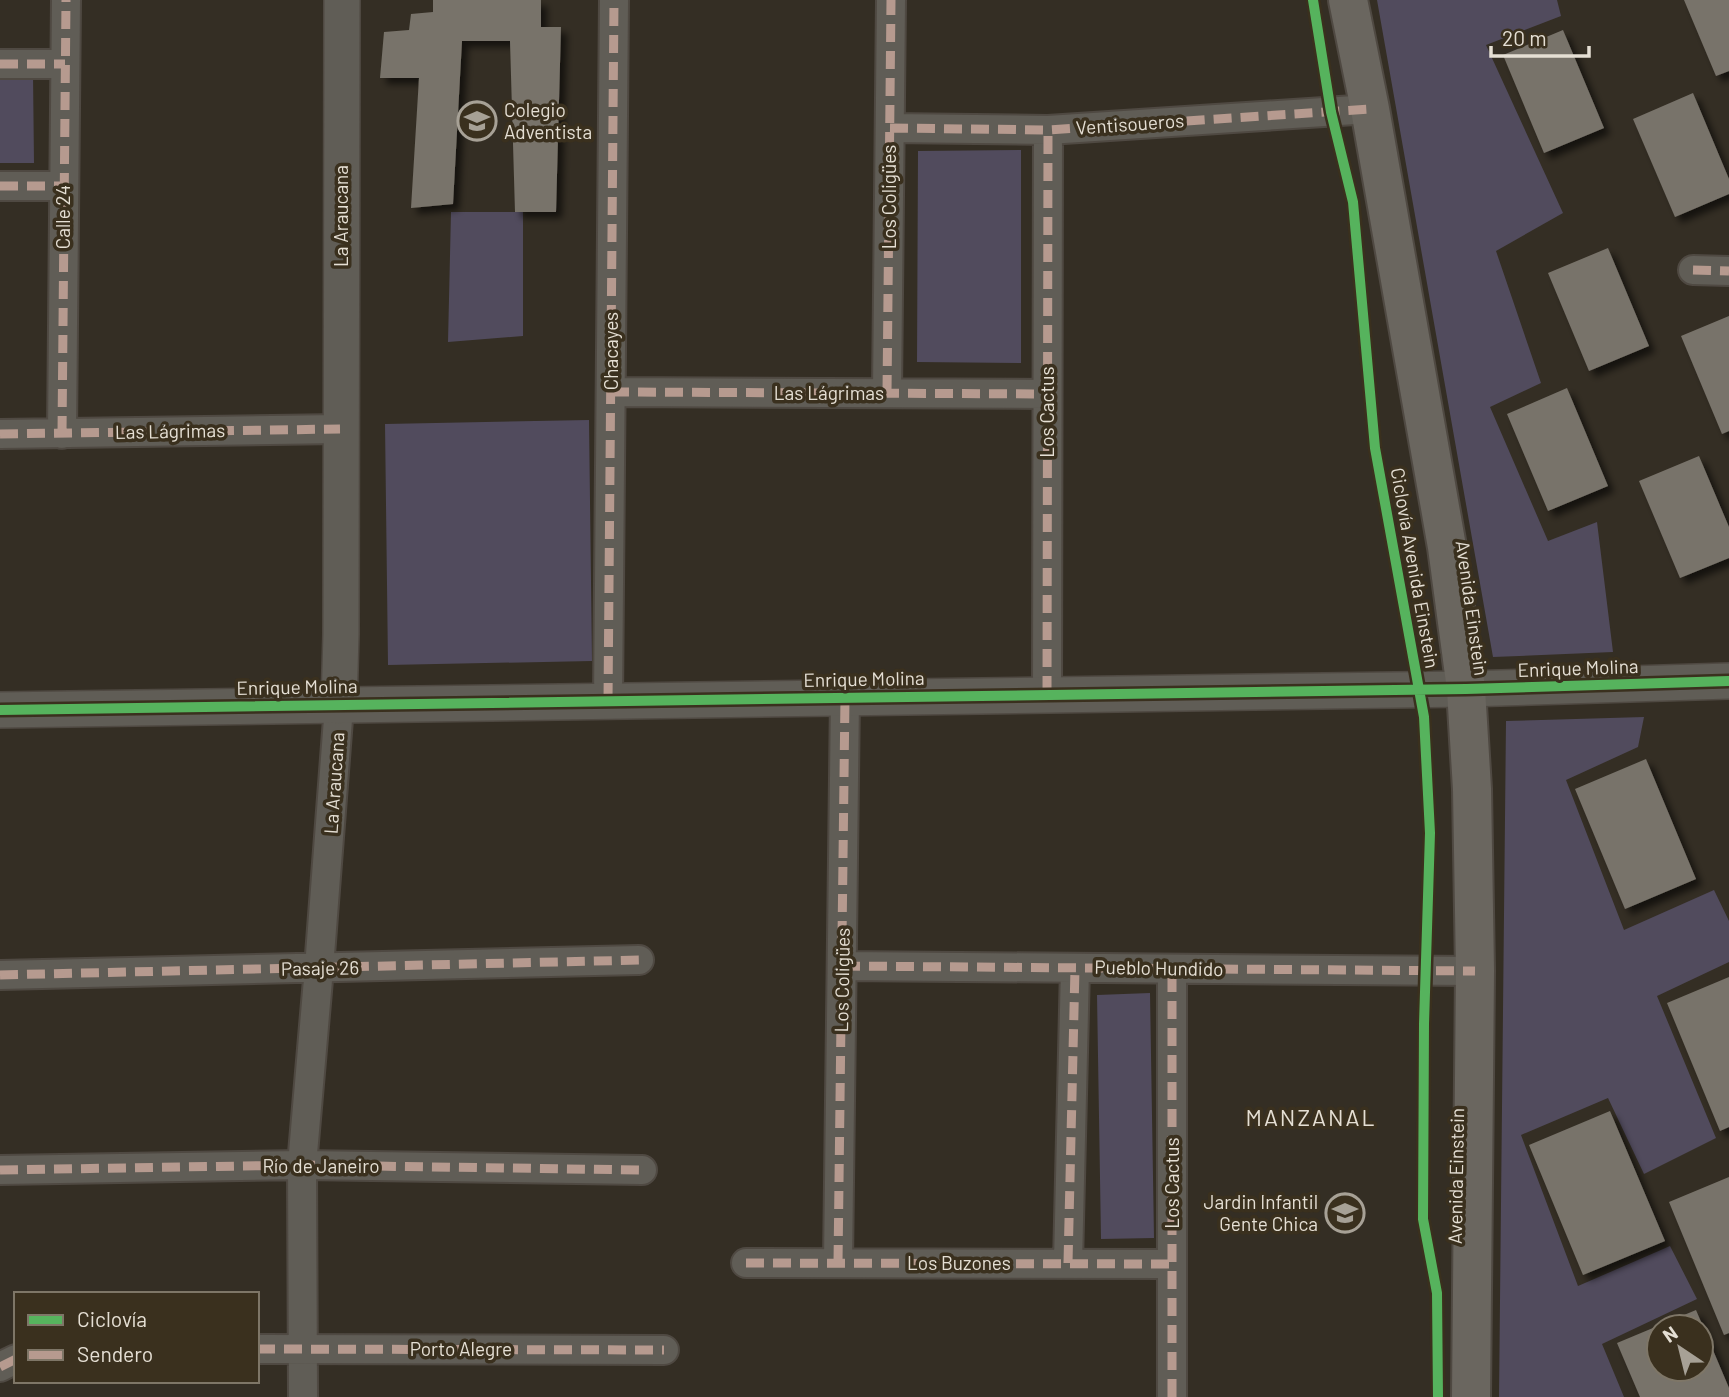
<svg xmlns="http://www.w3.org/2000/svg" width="1729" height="1397" viewBox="0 0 1729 1397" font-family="Barlow,sans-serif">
<defs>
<filter id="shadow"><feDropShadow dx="6" dy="6" stdDeviation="3.5" flood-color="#0009"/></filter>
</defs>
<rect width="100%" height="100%" fill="#342e24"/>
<path fill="#514b5d" d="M1377,0H1557L1561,16L1486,45L1563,213L1496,251L1541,383L1490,407L1548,541L1597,522L1613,652L1493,657Z
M0,74H33L34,163H0Z
M1021,150V363L917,362L918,151Z
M451,212H523V336L448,342Z
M589,420L592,661L388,665L385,424Z
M1644,717L1638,747L1566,780L1624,930L1714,890L1729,921V962L1657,996L1716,1138L1644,1174L1608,1098L1521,1135L1578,1286L1670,1246L1697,1299L1602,1344L1624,1397H1499L1506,721Z
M1150,993L1154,1238L1101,1239L1097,995Z"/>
<path fill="#78736a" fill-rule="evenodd" filter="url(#shadow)" d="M433,0H541V27H561L556,212H515L510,41H462L453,204L411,208L419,78H380L384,32L409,30L411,14L433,12Z
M1684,0H1729V71L1716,76Z
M1563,30L1604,128L1544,153L1503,55Z
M1693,93L1729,179V194L1675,217L1633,119Z
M1608,248L1649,346L1589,371L1548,273Z
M1729,316V431L1722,434L1681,336Z
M1567,388L1608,486L1548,511L1507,414Z
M1699,456L1729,527V558L1680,578L1639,481Z
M1646,759L1696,879L1625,909L1575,789Z
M1729,977V1127L1720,1131L1667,1003Z
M1610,1111L1665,1241L1583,1275L1529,1145Z
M1729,1177V1333L1724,1335L1669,1202Z
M1696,1310L1729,1388V1397H1640L1617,1343ZM1659,1327H1701V1369H1659Z"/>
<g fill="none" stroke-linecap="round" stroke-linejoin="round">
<g stroke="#4f4942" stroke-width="32">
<path id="minor" d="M0,64H65
M890,128L1048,130L1370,109
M0,186H63
M1693,270L1729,271
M611,392L1047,394
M887,393L891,0
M0,434L340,429
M62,434L66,0
M1047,694L1048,130
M608,701L614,0
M842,966L1475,971
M0,975L639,960
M0,1170L302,1165L642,1170
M746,1263L1172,1264
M838,1263L845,697
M1068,1263L1075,968
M257,1349L664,1350
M0,1367L16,1359
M303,1397L302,1165L319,968L339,706
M1172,1397V969"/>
</g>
<g stroke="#4f4942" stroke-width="38">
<path id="tertiary" d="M339,706L341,634L342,0
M0,710L1466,689L1729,681"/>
</g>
<g stroke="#4f4942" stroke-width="42">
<path id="secondary" d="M1348,0L1370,109L1447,547L1466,689L1472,789L1475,971L1471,1397"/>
</g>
<use href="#minor" stroke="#605d56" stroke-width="28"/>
<use href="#tertiary" stroke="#605d56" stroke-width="35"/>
<use href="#secondary" stroke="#6a665f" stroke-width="38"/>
<path stroke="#b69a8f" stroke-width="9" stroke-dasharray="18 9" stroke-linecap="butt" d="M0,64H65
M890,128L1048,130L1370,109
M0,186H63
M1693,270L1729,271
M611,392L1047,394
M887,393L891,0
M0,434L340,429
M62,434L66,0
M1047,694L1048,130
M608,701L614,0
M842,966L1475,971
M0,975L639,960
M0,1170L302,1165L642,1170
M746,1263L1172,1264
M838,1263L845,697
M1068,1263L1075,968
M257,1349L664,1350
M0,1367L16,1359
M1172,1397V969"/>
<g stroke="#3a301e" stroke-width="15">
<path id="cycleway" d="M1313,0L1331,112L1353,202L1375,448L1424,717L1430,833L1424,1024L1423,1219L1437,1293L1438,1397
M0,710L1466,689L1729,681"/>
</g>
<use href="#cycleway" stroke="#56b35d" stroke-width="10"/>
</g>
<defs>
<g id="school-ring" transform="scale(2.0125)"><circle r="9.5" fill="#3a301e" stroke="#a7a196" stroke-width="1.5"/><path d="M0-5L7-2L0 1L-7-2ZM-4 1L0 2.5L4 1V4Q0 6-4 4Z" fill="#a7a196"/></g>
</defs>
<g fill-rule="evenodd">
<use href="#school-ring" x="477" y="121"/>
<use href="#school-ring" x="1345" y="1213"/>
</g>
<g text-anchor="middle" stroke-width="7" stroke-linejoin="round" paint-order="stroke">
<g font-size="19" fill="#e5dfd4" stroke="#3a301e" text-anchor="start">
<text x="504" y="117">Colegio<tspan x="504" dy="22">Adventista</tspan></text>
<text x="1318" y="1209" text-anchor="end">Jardin Infantil<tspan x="1318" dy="22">Gente Chica</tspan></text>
</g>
<g font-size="19" fill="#e5dfd4" stroke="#3a301e">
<text transform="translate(1130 124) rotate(-4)" y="7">Ventisoueros</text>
<text transform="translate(889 197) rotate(-90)" y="7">Los Coligües</text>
<text transform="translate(341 216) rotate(-90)" y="7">La Araucana</text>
<text transform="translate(63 217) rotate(-90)" y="7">Calle 24</text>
<text transform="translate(611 351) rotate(-90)" y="7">Chacayes</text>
<text x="829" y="400">Las Lágrimas</text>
<text transform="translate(1047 412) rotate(-90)" y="7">Los Cactus</text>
<text transform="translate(170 431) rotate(-1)" y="7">Las Lágrimas</text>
<text transform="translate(1415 568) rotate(80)" y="7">Ciclovía Avenida Einstein</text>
<text transform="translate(1472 608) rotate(82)" y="7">Avenida Einstein</text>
<text transform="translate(1578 668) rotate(-2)" y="7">Enrique Molina</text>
<text transform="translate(864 679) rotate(-1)" y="7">Enrique Molina</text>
<text transform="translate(297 687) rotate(-1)" y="7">Enrique Molina</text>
<text transform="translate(334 783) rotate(-86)" y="7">La Araucana</text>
<text transform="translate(320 968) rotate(-1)" y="7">Pasaje 26</text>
<text transform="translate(1159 968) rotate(1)" y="7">Pueblo Hundido</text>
<text transform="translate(842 980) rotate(-89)" y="7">Los Coligües</text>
<text x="321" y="1173">Río de Janeiro</text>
<text transform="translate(1456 1176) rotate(-89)" y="7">Avenida Einstein</text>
<text transform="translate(1172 1183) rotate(-90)" y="7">Los Cactus</text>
<text x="959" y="1270">Los Buzones</text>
<text x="461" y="1356">Porto Alegre</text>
</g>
<g font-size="23" letter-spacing="2" fill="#e5dfd4" stroke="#3a301e">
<text x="1311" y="1126">MANZANAL</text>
</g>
</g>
<rect x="14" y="1292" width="245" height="91" fill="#3a301e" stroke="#7e7667" stroke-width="2"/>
<rect x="28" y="1315" width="35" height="10" fill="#56b35d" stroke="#7e7667" stroke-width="2"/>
<text x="77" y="1327" font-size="21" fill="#e5dfd4">Ciclovía</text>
<rect x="28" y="1350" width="35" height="10" fill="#b69a8f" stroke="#7e7667" stroke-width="2"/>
<text x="77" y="1362" font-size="21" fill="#e5dfd4">Sendero</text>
<g transform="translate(1680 1348) rotate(325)"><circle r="33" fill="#3a301e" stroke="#7e7667" stroke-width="2"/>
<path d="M0-5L12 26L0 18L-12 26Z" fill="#a7a196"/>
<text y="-10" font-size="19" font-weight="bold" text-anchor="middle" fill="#e5dfd4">N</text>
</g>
<path d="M1491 46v10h98v-10" fill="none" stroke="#e5dfd4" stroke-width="3.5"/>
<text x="1502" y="46" font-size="21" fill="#e5dfd4" stroke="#3a301e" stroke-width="5" paint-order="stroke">20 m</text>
</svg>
